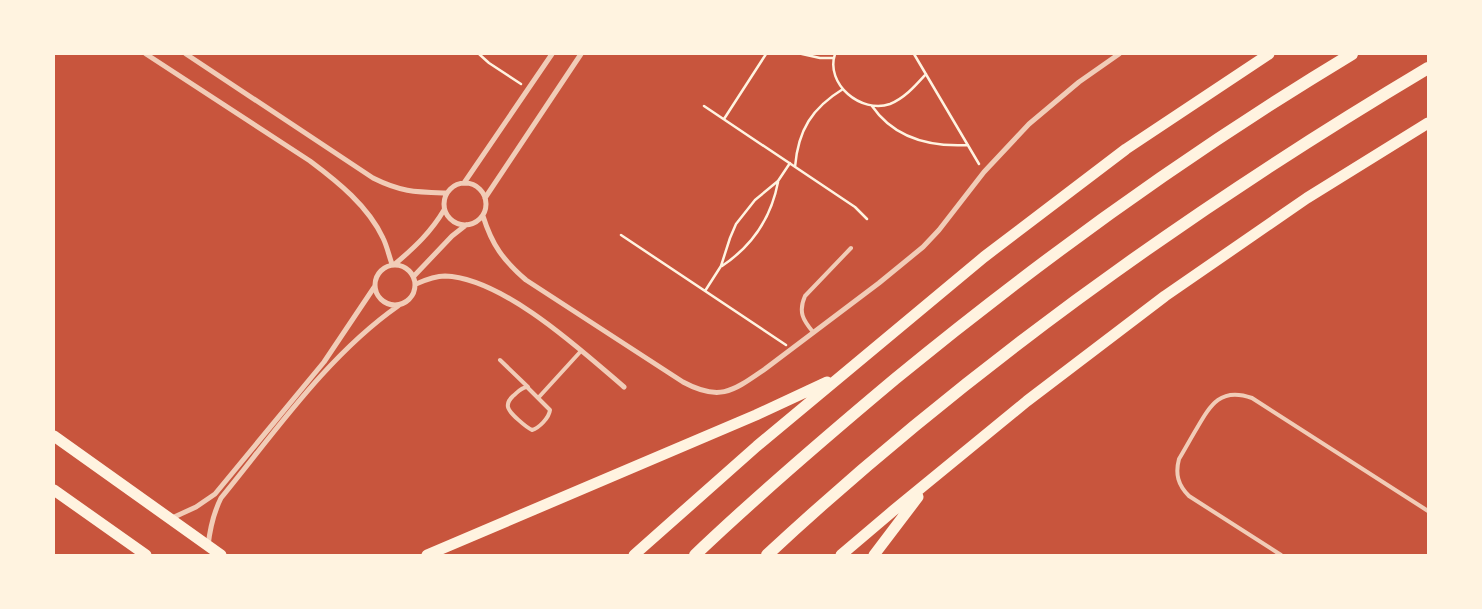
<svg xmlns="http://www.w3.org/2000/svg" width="1482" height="609" viewBox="0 0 1482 609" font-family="Lato,sans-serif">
<rect width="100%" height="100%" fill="#c8553d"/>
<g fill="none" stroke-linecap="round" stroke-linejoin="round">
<path stroke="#fff3e0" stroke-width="2.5" d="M479,54L489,63L521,84
M802,54L820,58H833
M835,54C825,84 861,114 890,104C905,98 916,85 926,74
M914,54L979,164
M704,106L855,207L867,219
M872,106C894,138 931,147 968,145
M724,119L766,54
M795,167C798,130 812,108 843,89
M621,235L786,345
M722,266C752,246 771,219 778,182
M705,291L721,266L730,238L736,224L755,200L778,181L790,163"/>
<path stroke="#f1ccb7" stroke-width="4" d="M813,332C803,320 798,312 805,296L851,248
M500,360L528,387
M527,387L550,410C549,418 539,428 532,430C526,427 509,413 508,407C507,402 510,399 513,396C518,392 520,388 527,387Z
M539,397L581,351
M1281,555L1189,496C1178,485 1175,474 1179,459C1185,449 1191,438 1197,428C1211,404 1221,387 1252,398L1428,511"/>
<path stroke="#f1ccb7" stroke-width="5" d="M146,54L310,161C338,182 368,206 383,238C387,246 389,256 392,264
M186,54L373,178C401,192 415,192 446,193
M444 204a21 21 0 1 1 42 0a21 21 0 1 1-42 0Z
M464,183L552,54
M485,198L581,54
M483,216C492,245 503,260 526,280L683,382C720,402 733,391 765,369L879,283L923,247L939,230L984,172L1029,124L1079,82L1119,54
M395,264C415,247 431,232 444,210
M375 285a20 20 0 1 1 40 0a20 20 0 1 1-40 0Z
M414,276L452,236L466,225
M416,284C425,280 435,276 445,276C503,278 581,350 624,387
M172,518L196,507L215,494L324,362L375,286
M208,546C210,528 213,514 221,498C275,432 328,355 398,306"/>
<path stroke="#fff3e0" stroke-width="11" d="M54,436L221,555
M54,490L146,555"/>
<path stroke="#fff3e0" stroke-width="11" d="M427,555L756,415L827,382
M634,555L757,446L984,257L1126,149L1269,54
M841,555L894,510L1027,401L1165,296L1307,198L1428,123
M874,555L918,497"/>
<path stroke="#fff3e0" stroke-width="12" d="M695,555C759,494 827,436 895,379C1040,260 1191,151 1352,54
M767,555C968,368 1193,208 1428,68"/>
</g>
<rect width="1482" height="609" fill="none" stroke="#fff3e0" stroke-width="110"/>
</svg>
